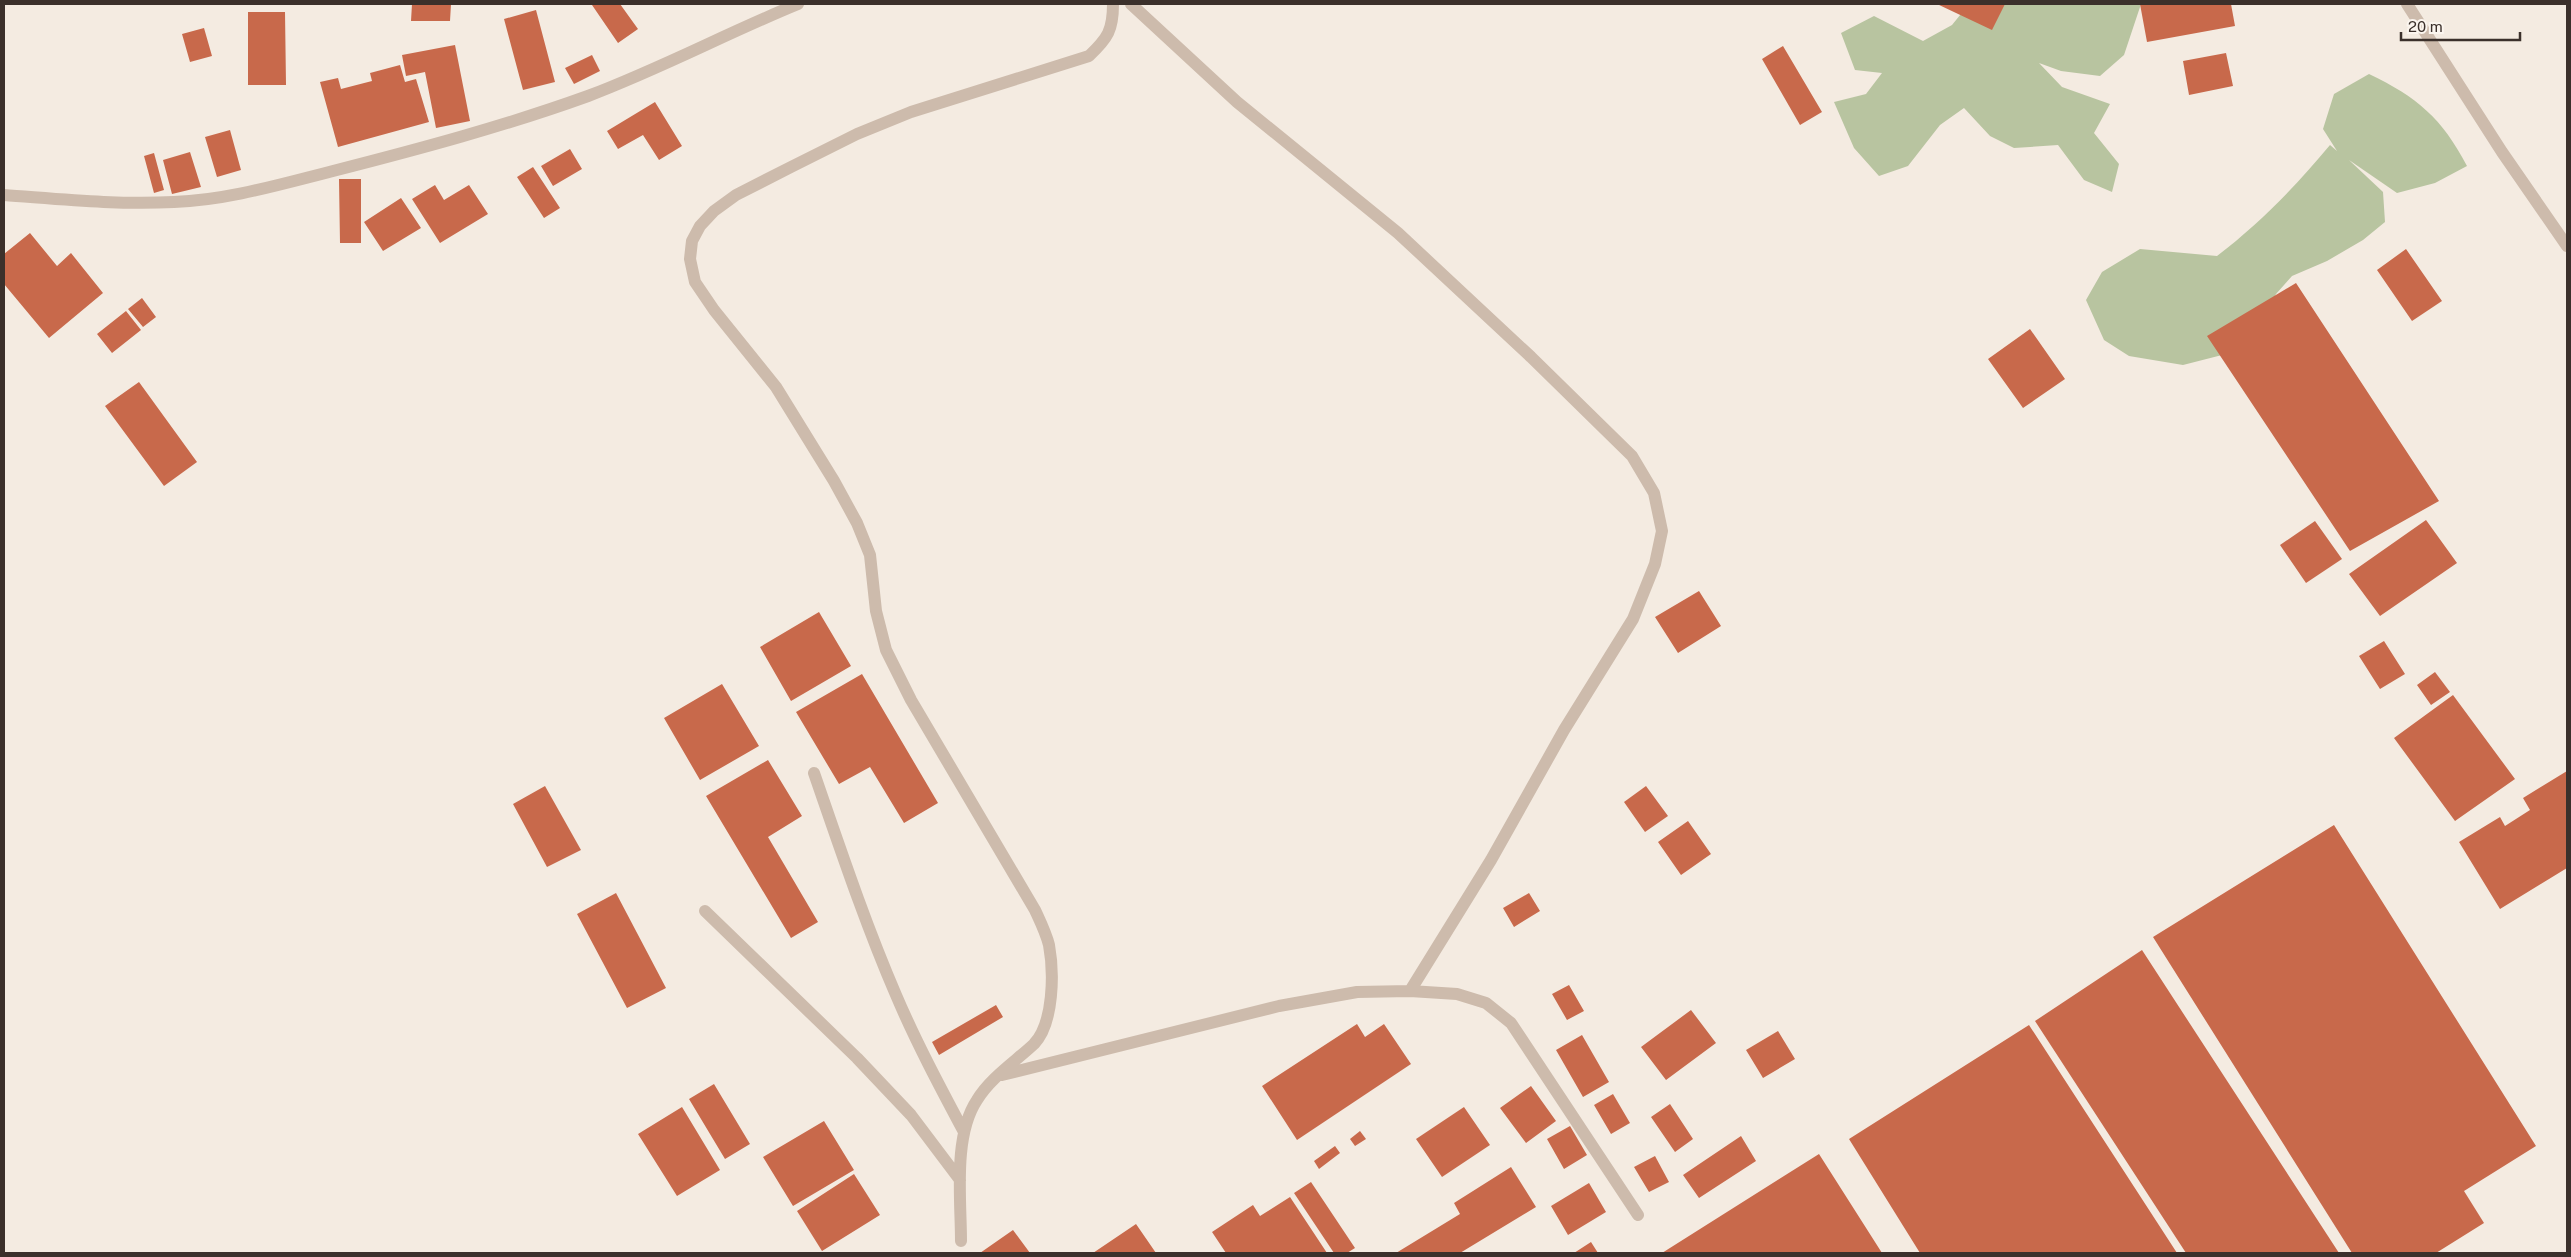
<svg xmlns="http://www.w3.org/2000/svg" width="2571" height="1257" viewBox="0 0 2571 1257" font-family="'Public Sans',sans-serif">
<rect width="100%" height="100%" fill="#f4ebe1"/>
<path fill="#b8c4a0" d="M1969,4H2141L2124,55L2100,76L2061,71L2039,63L2062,87L2110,104L2094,133L2119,164L2112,192L2084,180L2058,145L2014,148L1990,136L1964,108L1940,125L1908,166L1879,176L1854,148L1834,102L1866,94L1882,73L1855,70L1841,33L1874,16L1923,41L1952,25Z
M2369,74C2417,97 2442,118 2467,166L2435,183L2397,193L2349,160L2383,192L2385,222L2363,240L2327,261L2292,276L2276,294L2257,330L2226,354L2183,365L2129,356L2104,340L2086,300L2102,272L2140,249L2217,256C2260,223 2295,187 2330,145L2337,151L2323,129L2334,94Z"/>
<path fill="#c8694b" d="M412,4H451L450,21H411Z
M595,4H620L638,29L618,43L592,5Z
M1937,4H2005L1992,30Z
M2140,4H2231L2235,26L2147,42Z
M536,10L555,82L523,90L504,19Z
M248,12H285L286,85H248Z
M204,28L212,56L190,62L182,34Z
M455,45L470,121L436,128L425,72L406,76L402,55Z
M1783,46L1822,112L1800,125L1762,59Z
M2226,53L2233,86L2189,95L2183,61Z
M592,55L600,71L574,84L565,68Z
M400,65L405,82L416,79L429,122L338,147L320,82L338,78L341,89L372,81L370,73Z
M655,102L682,146L659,160L643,135L618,149L607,131Z
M230,130L241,170L217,177L205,137Z
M570,149L582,169L553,186L541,166Z
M190,152L201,187L172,194L163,160Z
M154,153L164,190L154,193L144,156Z
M533,167L560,208L544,218L517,177Z
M339,179H361V243H340Z
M435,185L444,200L469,185L488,214L440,243L412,199Z
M401,198L421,228L383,251L364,222Z
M30,233L57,266L71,253L103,293L49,338L4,284V254Z
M2406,249L2442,301L2412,321L2377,270Z
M2296,283L2439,501L2350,551L2207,336Z
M142,298L156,317L143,327L128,309Z
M126,311L141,330L112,353L97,334Z
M2030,329L2065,379L2023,408L1988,359Z
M139,382L197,462L164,486L105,406Z
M2426,520L2457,563L2380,616L2349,574Z
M2315,521L2342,559L2306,583L2280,545Z
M1699,591L1721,626L1678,653L1655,617Z
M819,612L851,666L791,701L760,647Z
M2384,641L2405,674L2380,689L2359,656Z
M2435,672L2450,692L2431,705L2417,685Z
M862,674L938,803L904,823L870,767L839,784L796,712Z
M722,684L759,746L700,780L664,718Z
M2453,695L2515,779L2455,821L2394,738Z
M768,760L802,816L768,837L818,922L791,938L706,796Z
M2567,771V868L2500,909L2459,842L2500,817L2505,826L2530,810L2523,798Z
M545,786L581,850L547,867L513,804Z
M1646,786L1668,816L1645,832L1624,802Z
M1688,821L1711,854L1681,875L1658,842Z
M2334,825L2536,1146L2464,1191L2484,1223L2436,1253H2352L2153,937Z
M616,893L666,988L627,1008L577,914Z
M1529,893L1540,911L1514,927L1503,908Z
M2142,950L2339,1253H2186L2035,1021Z
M1569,985L1584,1011L1567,1020L1552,994Z
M996,1005L1003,1017L939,1055L932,1042Z
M1691,1010L1716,1043L1666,1080L1641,1047Z
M1357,1024L1365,1037L1384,1024L1411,1064L1297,1140L1262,1086Z
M2029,1025L2177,1253H1920L1849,1139Z
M1778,1031L1795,1059L1763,1078L1746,1050Z
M1582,1035L1609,1082L1583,1097L1556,1050Z
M714,1084L750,1144L725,1159L689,1099Z
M1531,1086L1556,1121L1526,1143L1500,1108Z
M1613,1094L1630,1123L1611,1134L1594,1105Z
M1670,1104L1693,1139L1675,1152L1651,1117Z
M682,1107L720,1170L677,1196L638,1134Z
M1464,1107L1490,1145L1442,1177L1416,1139Z
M824,1121L854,1170L793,1206L763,1157Z
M1570,1126L1587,1155L1564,1169L1547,1139Z
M1360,1131L1366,1139L1355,1146L1350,1139Z
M1741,1136L1756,1161L1699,1198L1683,1175Z
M1335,1146L1340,1153L1319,1169L1314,1161Z
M1819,1154L1882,1253H1662Z
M1655,1156L1669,1182L1649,1192L1634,1167Z
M1511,1167L1536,1207L1460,1253H1396L1460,1214L1454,1203Z
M854,1174L880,1215L822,1251L797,1211Z
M1311,1182L1355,1248L1347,1253H1334L1294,1193Z
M1589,1183L1606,1212L1568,1235L1551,1206Z
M1290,1197L1327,1253H1226L1212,1232L1253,1205L1260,1216Z
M1136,1224L1156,1253H1093Z
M1013,1230L1030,1253H980Z
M1591,1242L1598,1253H1574Z"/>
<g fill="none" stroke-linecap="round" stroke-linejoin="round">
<path stroke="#cdbbac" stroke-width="12" d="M1131,4L1237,102L1398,233L1531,357L1632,456L1654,493L1662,531L1655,564L1633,619L1564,730L1491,860L1410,991
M2407,4L2502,152L2567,246
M4,195C60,199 117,205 174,202C228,200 281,184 333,171C419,149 505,126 588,96C660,69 727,33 798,4
M814,773C840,848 865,923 896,995C916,1042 940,1087 964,1132
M705,911L857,1058L911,1115L960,1180
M1002,1075L1279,1006L1357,992L1410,991L1457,994L1486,1003L1511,1023L1638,1215
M961,1241C961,1199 953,1136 977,1100C990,1078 1016,1061 1034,1044C1054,1023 1054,972 1049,945C1046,933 1040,921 1035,910L911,700L886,650L876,611L870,555L857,523L834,481L776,387L714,310L695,282L690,259L692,241L700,226L714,211L736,195L791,167L857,134L911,112L1089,56C1108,38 1113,30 1113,4"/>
</g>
<rect width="2571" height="1257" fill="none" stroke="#3b302b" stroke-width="10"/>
<path d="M2401 32v8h119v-8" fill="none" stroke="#3b302b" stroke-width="2.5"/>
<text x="2408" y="32" font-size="15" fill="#3b302b" stroke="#fbf5ee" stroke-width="4" paint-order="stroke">20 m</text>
</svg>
